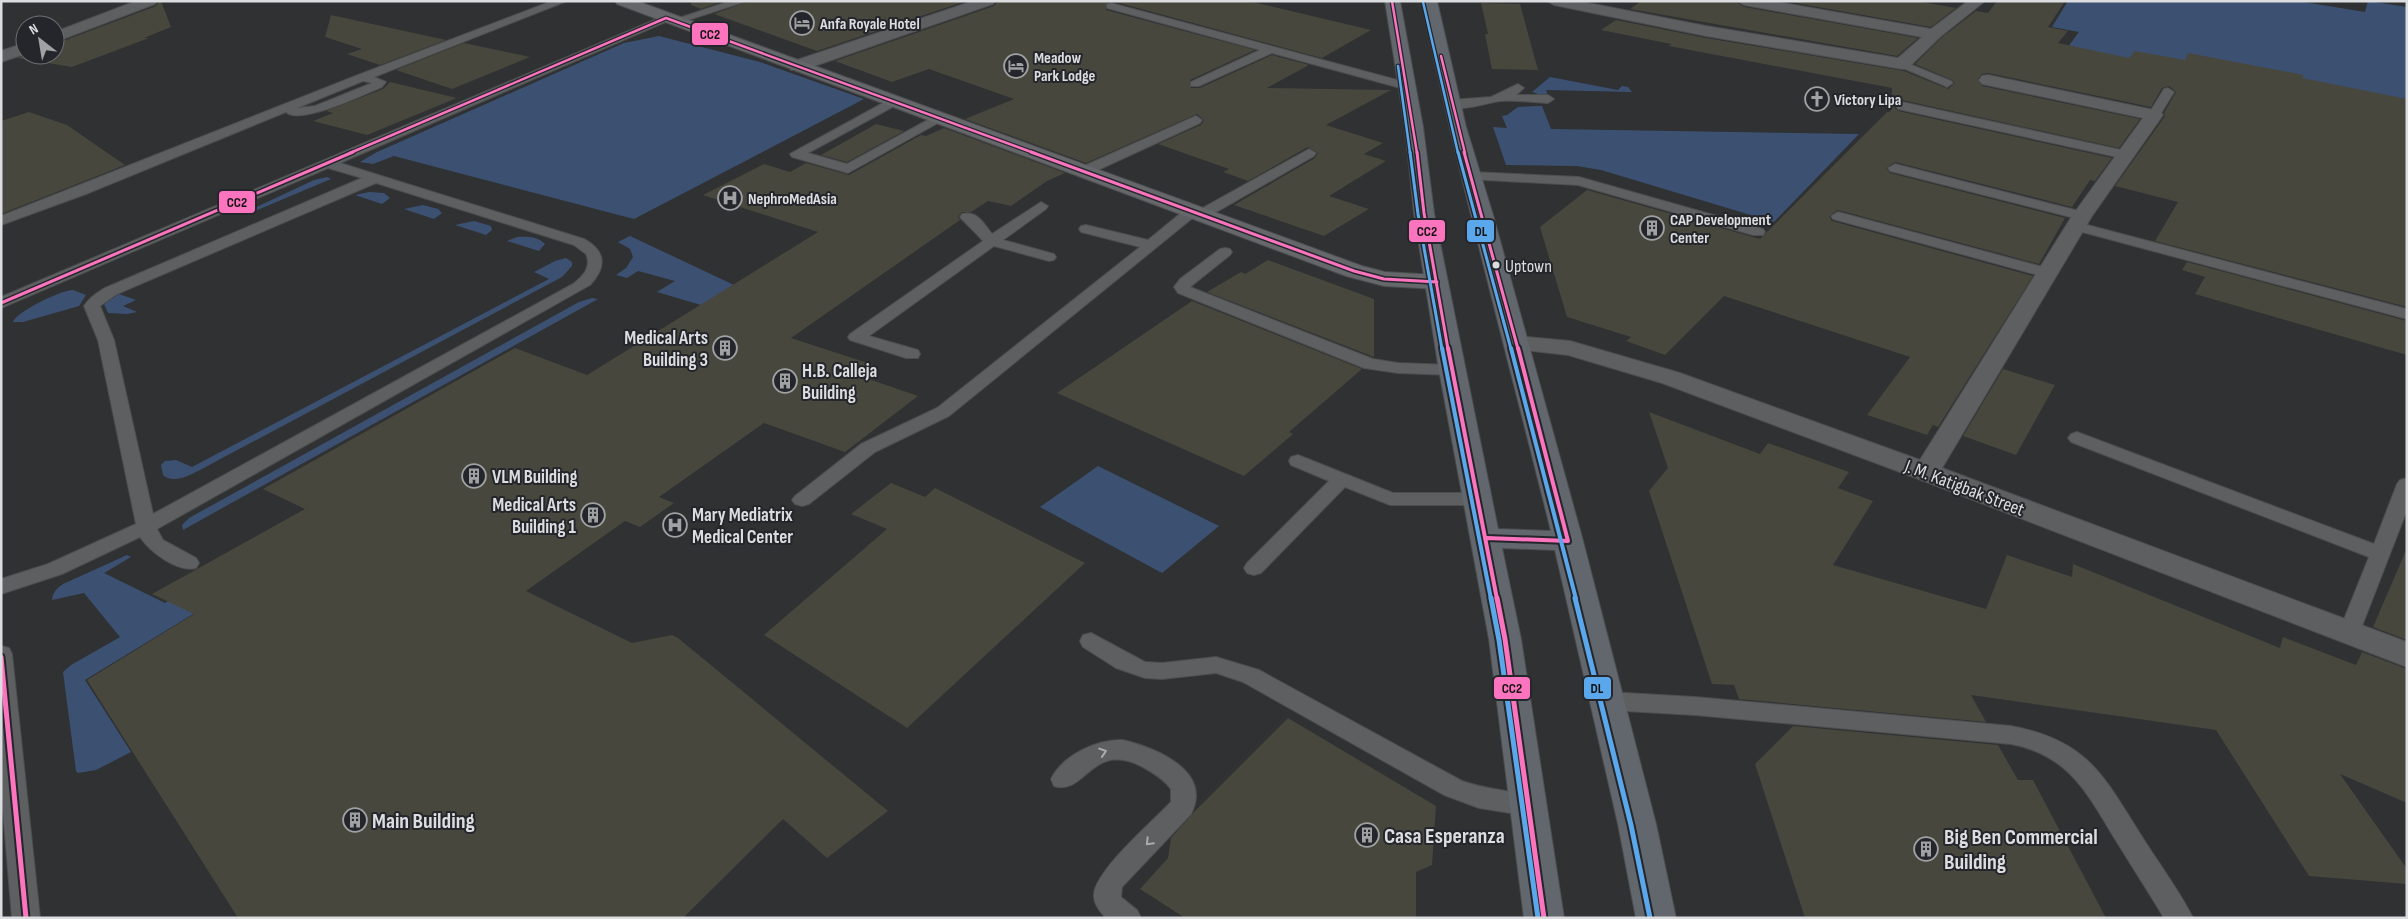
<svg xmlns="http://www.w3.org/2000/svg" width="2408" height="919" viewBox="0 0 2408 919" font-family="'Sofia Sans Condensed',sans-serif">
<rect width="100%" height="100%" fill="#2f3133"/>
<path fill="#3c5172" d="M2068,1H2298L2365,12L2368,1L2407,7V140L2059,59L2079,32L2052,27Z
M659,36L760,62L864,99L634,219L394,156L373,164L360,162L377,152L624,43Z
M1550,77L1618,90L1622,86L1628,87L1632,92L1546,90L1548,97L1532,92Z
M1538,106H1542L1551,129L1859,134L1774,222L1601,170L1577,166L1506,165L1493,127L1507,128L1502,116L1507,115L1518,107Z
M327,177L331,179L255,211L246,212L314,180Z
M369,192L384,193L390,198L382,204L355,195Z
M423,205L438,209L442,213L434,219L404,209Z
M474,221L491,226L492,230L486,235L455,225Z
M630,236L734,285L701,305L657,292L675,281L638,271L627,278L616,275L626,268L633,257L630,249L618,242Z
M517,237C527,236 539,237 545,244L539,251L507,241Z
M566,258L572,262V266L562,277L198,471C188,476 173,484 163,475L161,465L165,461L176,460L192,467L549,279L534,272L555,261Z
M73,290L86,295L79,306L23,322H13C16,312 61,290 73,290Z
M119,294L136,300L123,306L137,312L127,314L108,313L104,304Z
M592,298L598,299L183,530L182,525L189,518L579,302Z
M1098,466L1219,526L1162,573L1040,507Z
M127,555L131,557L104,573L165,603L194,586L216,600L85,680L131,752L96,770L78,773L76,771L63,672L71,665L120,637L84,593L52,600C53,592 56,589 63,584Z"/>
<path fill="#47473d" d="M159,1H161L171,27L144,38H149L72,67L17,58L27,55H55V44L156,6Z
M691,1H723L701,9L691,5Z
M749,1H966L817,51L714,14Z
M997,1H1110L1106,3V10L1255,50L1190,80L1191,88H1200L1272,55L1309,65L1267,88L1391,90L1326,125L1383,143L1364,154L1386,161L1329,196L1369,209L1324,236L1234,205L1315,158L1318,153L1308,147L1248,181L1223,172L1229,169L1158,144L1201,125L1204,120L1197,114L1086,163L965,119L1014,99L929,69L892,82L835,61L994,6Z
M1112,1H1249L1371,30L1322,58Z
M1641,1H1735L1744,7L1918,38L1897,56L1630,9Z
M1784,1H1917L1956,8L1931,27Z
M1997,1H2065L2048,27L2068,31L2058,43L2129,58L2135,51L2185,60L2188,53L2304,75L2302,78L2407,99V307L2155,241L2178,202L2115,186L2165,116L2164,113L2176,92L2169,86L2162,88L2151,107L1988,73L1982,74L1978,79L1982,86L2140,119L2119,148L1902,100L1896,102L1894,107L1898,111L2112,158L2095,181L2090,180L2072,207L1895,162L1886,168L1890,173L2065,218L2039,264L1838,210L1829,216L1832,221L2033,276L1938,427L1933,425L1927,435L1867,415L1910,357L1724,296L1665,355L1626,341L1631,337L1567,317L1540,227L1587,190L1760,239L1887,112H1890L1892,88L1669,46L1671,44L1601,30L1616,20L1706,38L1904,71L1948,89L1955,83L1952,80L1915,64L1941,38L1976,11L1988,13Z
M1481,3L1520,4L1538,70L1492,69L1485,34H1488Z
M331,15L446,40L380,65L347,54L362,49L325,37Z
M464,43L530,57L452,89L396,70Z
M390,82L457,98L367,135L313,121L333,113L326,111L383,89Z
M29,112L67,125L125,165L1,214V121Z
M876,124L904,131L847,162L821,155Z
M944,128L1065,173L1047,181L1011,206L988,201L971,212H962L958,217L960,220L791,338L874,365L860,376L918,396L845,452L764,423L659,497L674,503L640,527L625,521L526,591L632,643L672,635L678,638L888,811L827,858L783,819L683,918H238L87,680L194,614L152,594L305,509L263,489L515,348L587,375L818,232L703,195L764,164L790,172L806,163L849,175L921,135L926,136Z
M1268,260L1374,299V357L1207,292L1241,272L1245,274Z
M2187,262L2407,321V355L2195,294L2205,277L2182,270Z
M1192,301L1362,369L1289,432L1293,434L1244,476L1057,393Z
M2003,369L2055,385L2016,455L1963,436Z
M1649,412L1760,454L1768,443L1849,472L1838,488L1873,501L1833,565L1986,609L2007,555L2072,577L2073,564L2280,648L2283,637L2356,665L2362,652L2407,669V803L2340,774L2407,869V884L2309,876L2216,730L1971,695L1986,722L1739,699L1734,685L1712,684L1649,491L1668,468Z
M891,483L925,497L935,488L1085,563L907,728L764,635L887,529L851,514Z
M2407,548V640L2373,627Z
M1288,718L1436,806L1432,865L1416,872V918H1185L1140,889L1168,858L1171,838L1194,812Z
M1793,726L1998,745L2018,780H2033L2106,918H1805L1755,764Z"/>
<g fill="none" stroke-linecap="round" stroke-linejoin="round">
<g stroke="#4b4d4e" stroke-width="2">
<path id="lane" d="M552,1H567L374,77L386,82L382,87C365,94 299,126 286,112L86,194L1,225V216L358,75ZM363,81L372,83L315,106L297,108Z
M730,1H747L679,23L675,24L670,21Z
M1111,3L1412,84L1414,86L1408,90L1272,53L1199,86H1191V82L1260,50L1107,8V4Z
M666,15L670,16V20L340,163L584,239C606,251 607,267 590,285L157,529L163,540L196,558L199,563L196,568C178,573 150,552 140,537L62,574L1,594V579L48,564L136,524L98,340L84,306C90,297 97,293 105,288L362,178L328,168L1,308V297ZM376,183L574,245L586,254C592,267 583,276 573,284L153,514L114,340L100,306L117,294Z
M1902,61L1951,81L1953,83L1947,87L1943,85L1898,66V62Z
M1518,84L1524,88L1516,95H1548L1554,99L1548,103C1533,102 1516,100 1501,101C1488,102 1455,115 1445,104L1451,100L1491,97Z
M2168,88L2174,92L2160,115L2158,118H2150L2148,115L2164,89Z
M894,97L900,101L898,104L808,153L847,164L937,115L941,114L947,118L848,173L792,157L790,154Z
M1902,102L2126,151L2133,155L2126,159L1898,109L1896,106L1898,103Z
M1196,116L1202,120L1200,123L1087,175L1082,176L1075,172L1077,169Z
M1309,149L1316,153L1314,156L1206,218L1201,219L1195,216L949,416L875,452L809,504L802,506L795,504L792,500L795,496L861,444L937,408L1140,247L1081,232L1079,229L1081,226L1086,225L1148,240L1187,208L1192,207L1199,210Z
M1895,164L2087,213L2089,216L2082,220L1890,171L1888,168Z
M1472,172L1579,177L1763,229L1765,232L1763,235H1753L1578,185L1467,179L1465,176L1467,173Z
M1041,202L1048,206L1046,209L1003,240L1054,254L1056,257L1054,260L1049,261L994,246L869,336L918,350L920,354L918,358H906L850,340L848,337L850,334L983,241C975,232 967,225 960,217L962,214C977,210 984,224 992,234Z
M1838,212L2054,270L2057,273L2049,278L1833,219L1831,216Z
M2076,222L2407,309V319L2071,229L2069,226L2071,223Z
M1225,248L1230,249L1232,252L1230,255L1190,287L1373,359L1398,363L1452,365L1458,366L1461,370L1458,374L1452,375L1398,373L1364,368L1178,293L1174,287L1180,279L1220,249Z
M2077,432L2374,544L2397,484L2400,480L2407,478V510L2357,639L2349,642L2341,639L2338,634L2369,557L2071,442L2068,438L2071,434Z
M1298,455L1393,493H1477L1484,495L1487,499L1484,503L1477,505H1390L1345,487L1261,573L1254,575L1247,573L1244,568L1247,563L1329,481L1291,465L1289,461L1291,457Z
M1091,633L1145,662L1162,663L1216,657L1259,670L1462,781C1487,790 1513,790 1538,799L1542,806L1538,813L1529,816L1479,808L1444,795L1243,682L1216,673L1162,679L1145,678L1116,668L1083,647L1080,641L1083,635Z
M1,646L9,648L12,654L40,918H12L1,788Z
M1608,692L1695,697L2011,726C2092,741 2105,780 2146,843C2162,868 2180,892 2193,918H2164C2148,891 2131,865 2115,839C2087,793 2069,755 2011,744L1695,715L1608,710L1600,707L1596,701L1600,695Z
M1123,740C1156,748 1213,771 1191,814L1122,887L1121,897L1137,910L1141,918H1106C1100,912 1093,903 1094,894C1096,870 1153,821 1171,802V789C1164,779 1152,772 1141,766C1091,741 1086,796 1054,786L1051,779C1063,755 1097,739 1123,740Z"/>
</g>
<g stroke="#4b4d4e" stroke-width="2">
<path id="street" d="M136,1H157L155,4L55,42V32Z
M973,1H995L993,4L803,70H791L789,66L791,62Z
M1547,1H1578L1706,26L1898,58L1922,37L1744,5L1737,1H1772L1931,29L1968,1H1985L1940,37L1908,68L1902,69L1706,36L1554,5Z
M25,43V54L1,62V51Z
M1988,75L2154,110L2160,111L2163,115L2092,216L1942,468L2407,642V667L1916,478L1662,383L1568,355L1507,348L1504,343L1507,338L1516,336L1570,341L1680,373L1920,460L2072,216L2143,118L1982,84L1979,80L1982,76Z"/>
</g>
<g stroke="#4b4d4e" stroke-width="2">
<path id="secondary" d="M615,1H637L1362,266L1385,272L1437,275L1445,277L1448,282L1445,287L1437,289L1384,286L1346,276L617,4Z"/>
</g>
<g stroke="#4b4d4e" stroke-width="2">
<path id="highway" d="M1385,1H1400L1423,127L1434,213L1498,529L1551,531C1507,354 1459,179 1422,1H1437L1466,127L1493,215L1583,541L1656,824L1676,918H1636L1618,824L1555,550L1502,548L1521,639L1564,918H1524L1489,639L1439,370L1414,213L1405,127Z"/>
</g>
<use href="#lane" fill="#5e5f60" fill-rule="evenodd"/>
<use href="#street" fill="#5e5f60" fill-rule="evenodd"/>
<use href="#secondary" fill="#65676b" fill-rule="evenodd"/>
<use href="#highway" fill="#62676e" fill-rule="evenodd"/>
<g stroke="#24262b" stroke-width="5">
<path id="bus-1-far3" d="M1392,1L1417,153
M1441,56L1465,153
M350,153L666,18L1034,153"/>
</g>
<g stroke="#24262b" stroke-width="6">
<path id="bus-1-far2" d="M1031,152L1354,271L1384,279L1437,282
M1417,152L1424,213L1448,349
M1464,152L1518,349
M1,303L353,152"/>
</g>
<g stroke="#24262b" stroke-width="8">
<path id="bus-1-far1" d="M1448,348L1497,599
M1487,538L1568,541L1518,348"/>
</g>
<g stroke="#24262b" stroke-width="9">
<path id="bus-1" d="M1497,598L1505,639L1544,918
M1,657L26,918"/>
</g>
<g stroke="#24262b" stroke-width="5">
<path id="bus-2-far3" d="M1423,2L1458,153
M1398,66L1410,153"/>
</g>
<g stroke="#24262b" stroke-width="6">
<path id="bus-2-far2" d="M1410,152L1418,214L1442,349
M1458,152L1511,349"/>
</g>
<g stroke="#24262b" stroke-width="8">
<path id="bus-2-far1" d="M1442,348L1491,599
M1511,348L1576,599"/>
</g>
<g stroke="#24262b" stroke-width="9">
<path id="bus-2" d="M1491,598L1499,640L1538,918
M1575,598L1631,825L1650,918"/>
</g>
<use href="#bus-1-far3" stroke="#fc73be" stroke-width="2.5"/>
<use href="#bus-1-far2" stroke="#fc73be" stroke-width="3"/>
<use href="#bus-1-far1" stroke="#fc73be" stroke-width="4"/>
<use href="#bus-1" stroke="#fc73be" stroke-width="5"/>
<use href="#bus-2-far3" stroke="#5aa8eb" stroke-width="2.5"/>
<use href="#bus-2-far2" stroke="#5aa8eb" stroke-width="3"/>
<use href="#bus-2-far1" stroke="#5aa8eb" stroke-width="4"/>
<use href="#bus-2" stroke="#5aa8eb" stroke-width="5"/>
</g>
<defs><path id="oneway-chevron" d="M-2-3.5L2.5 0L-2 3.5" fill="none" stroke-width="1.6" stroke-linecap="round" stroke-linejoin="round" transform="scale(1.25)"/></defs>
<g stroke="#a9abad">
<use href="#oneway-chevron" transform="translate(1103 752) rotate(-18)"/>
<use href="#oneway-chevron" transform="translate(1149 842) rotate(135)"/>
</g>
<defs>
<g id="hotel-ring" transform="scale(1.25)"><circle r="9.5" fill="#24262b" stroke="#9fa1a3" stroke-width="1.5"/><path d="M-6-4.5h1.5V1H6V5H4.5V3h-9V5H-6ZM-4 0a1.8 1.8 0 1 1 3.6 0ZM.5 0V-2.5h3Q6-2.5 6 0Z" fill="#9fa1a3"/></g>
<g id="church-ring" transform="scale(1.25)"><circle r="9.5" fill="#24262b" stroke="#9fa1a3" stroke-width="1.5"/><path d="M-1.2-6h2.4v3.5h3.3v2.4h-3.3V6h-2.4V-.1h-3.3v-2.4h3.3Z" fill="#9fa1a3"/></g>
<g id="hospital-ring" transform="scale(1.25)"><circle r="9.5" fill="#24262b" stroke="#9fa1a3" stroke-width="1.5"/><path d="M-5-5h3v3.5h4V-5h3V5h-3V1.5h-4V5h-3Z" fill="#9fa1a3"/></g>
<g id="building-ring" transform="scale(1.25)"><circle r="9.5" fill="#24262b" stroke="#9fa1a3" stroke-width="1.5"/><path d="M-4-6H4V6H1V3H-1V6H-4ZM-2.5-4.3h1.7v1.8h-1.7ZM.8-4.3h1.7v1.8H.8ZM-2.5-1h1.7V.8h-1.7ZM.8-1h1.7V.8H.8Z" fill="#9fa1a3"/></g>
</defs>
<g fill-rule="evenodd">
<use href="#hotel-ring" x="802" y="23"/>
<use href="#hotel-ring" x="1016" y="66"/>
<use href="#church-ring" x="1817" y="99"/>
<use href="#hospital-ring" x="730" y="198"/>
<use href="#building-ring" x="1652" y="228"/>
<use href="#building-ring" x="725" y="348"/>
<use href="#building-ring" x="785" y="381"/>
<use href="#building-ring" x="474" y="476"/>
<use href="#building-ring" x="593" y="515"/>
<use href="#hospital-ring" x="675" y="525"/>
<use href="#building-ring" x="355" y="820"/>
<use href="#building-ring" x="1367" y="835"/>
<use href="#building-ring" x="1926" y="849"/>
</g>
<circle fill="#dbdde0" stroke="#24262b" stroke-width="2" cx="1496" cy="265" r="4.5"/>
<g text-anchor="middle" stroke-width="4" stroke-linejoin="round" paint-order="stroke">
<g font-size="16" font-weight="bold" fill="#dbdde0" stroke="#24262b" text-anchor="start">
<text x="820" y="29">Anfa Royale Hotel</text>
<text x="1034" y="63">Meadow<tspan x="1034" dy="18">Park Lodge</tspan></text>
<text x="1834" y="105">Victory Lipa</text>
<text x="748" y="204">NephroMedAsia</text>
<text x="1670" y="225">CAP Development<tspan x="1670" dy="18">Center</tspan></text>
</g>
<g font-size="18" fill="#dbdde0" stroke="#24262b" text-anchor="start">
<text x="1505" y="272">Uptown</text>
</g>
<g font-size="19" font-weight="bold" fill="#dbdde0" stroke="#24262b" text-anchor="start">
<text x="708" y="344" text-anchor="end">Medical Arts<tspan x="708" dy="22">Building 3</tspan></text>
<text x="802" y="377">H.B. Calleja<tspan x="802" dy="22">Building</tspan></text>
<text x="492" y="483">VLM Building</text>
<text x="576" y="511" text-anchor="end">Medical Arts<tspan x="576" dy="22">Building 1</tspan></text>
<text x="692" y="521">Mary Mediatrix<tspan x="692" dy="22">Medical Center</tspan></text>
</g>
<g font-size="19" fill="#dbdde0" stroke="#24262b">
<text transform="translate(1965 487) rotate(21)" y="7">J. M. Katigbak Street</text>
</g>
<g font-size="22" font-weight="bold" fill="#dbdde0" stroke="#24262b" text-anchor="start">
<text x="372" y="828">Main Building</text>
<text x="1384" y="843">Casa Esperanza</text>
<text x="1944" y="844">Big Ben Commercial<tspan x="1944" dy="25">Building</tspan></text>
</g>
</g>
<g stroke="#24262b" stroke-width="2">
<rect x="691" y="22" width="38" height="24" rx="5" fill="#fc73be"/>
<rect x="218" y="190" width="38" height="24" rx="5" fill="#fc73be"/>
<rect x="1408" y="219" width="38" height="24" rx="5" fill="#fc73be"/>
<rect x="1466" y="219" width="29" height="24" rx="5" fill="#5aa8eb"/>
<rect x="1493" y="676" width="38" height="24" rx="5" fill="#fc73be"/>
<rect x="1583" y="676" width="29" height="24" rx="5" fill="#5aa8eb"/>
</g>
<g font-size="14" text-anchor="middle" font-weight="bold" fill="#111">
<text x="710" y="39">CC2</text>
<text x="237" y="207">CC2</text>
<text x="1427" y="236">CC2</text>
<text x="1481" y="236">DL</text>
<text x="1512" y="693">CC2</text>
<text x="1597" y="693">DL</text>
</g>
<rect width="2408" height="919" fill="none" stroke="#dbdde0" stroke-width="5"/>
<g transform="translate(40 40) rotate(329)"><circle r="24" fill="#24262b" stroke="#6d6f73"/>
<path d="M0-4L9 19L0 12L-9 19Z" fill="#9fa1a3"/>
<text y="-8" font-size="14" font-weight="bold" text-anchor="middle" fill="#dbdde0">N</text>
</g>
</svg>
